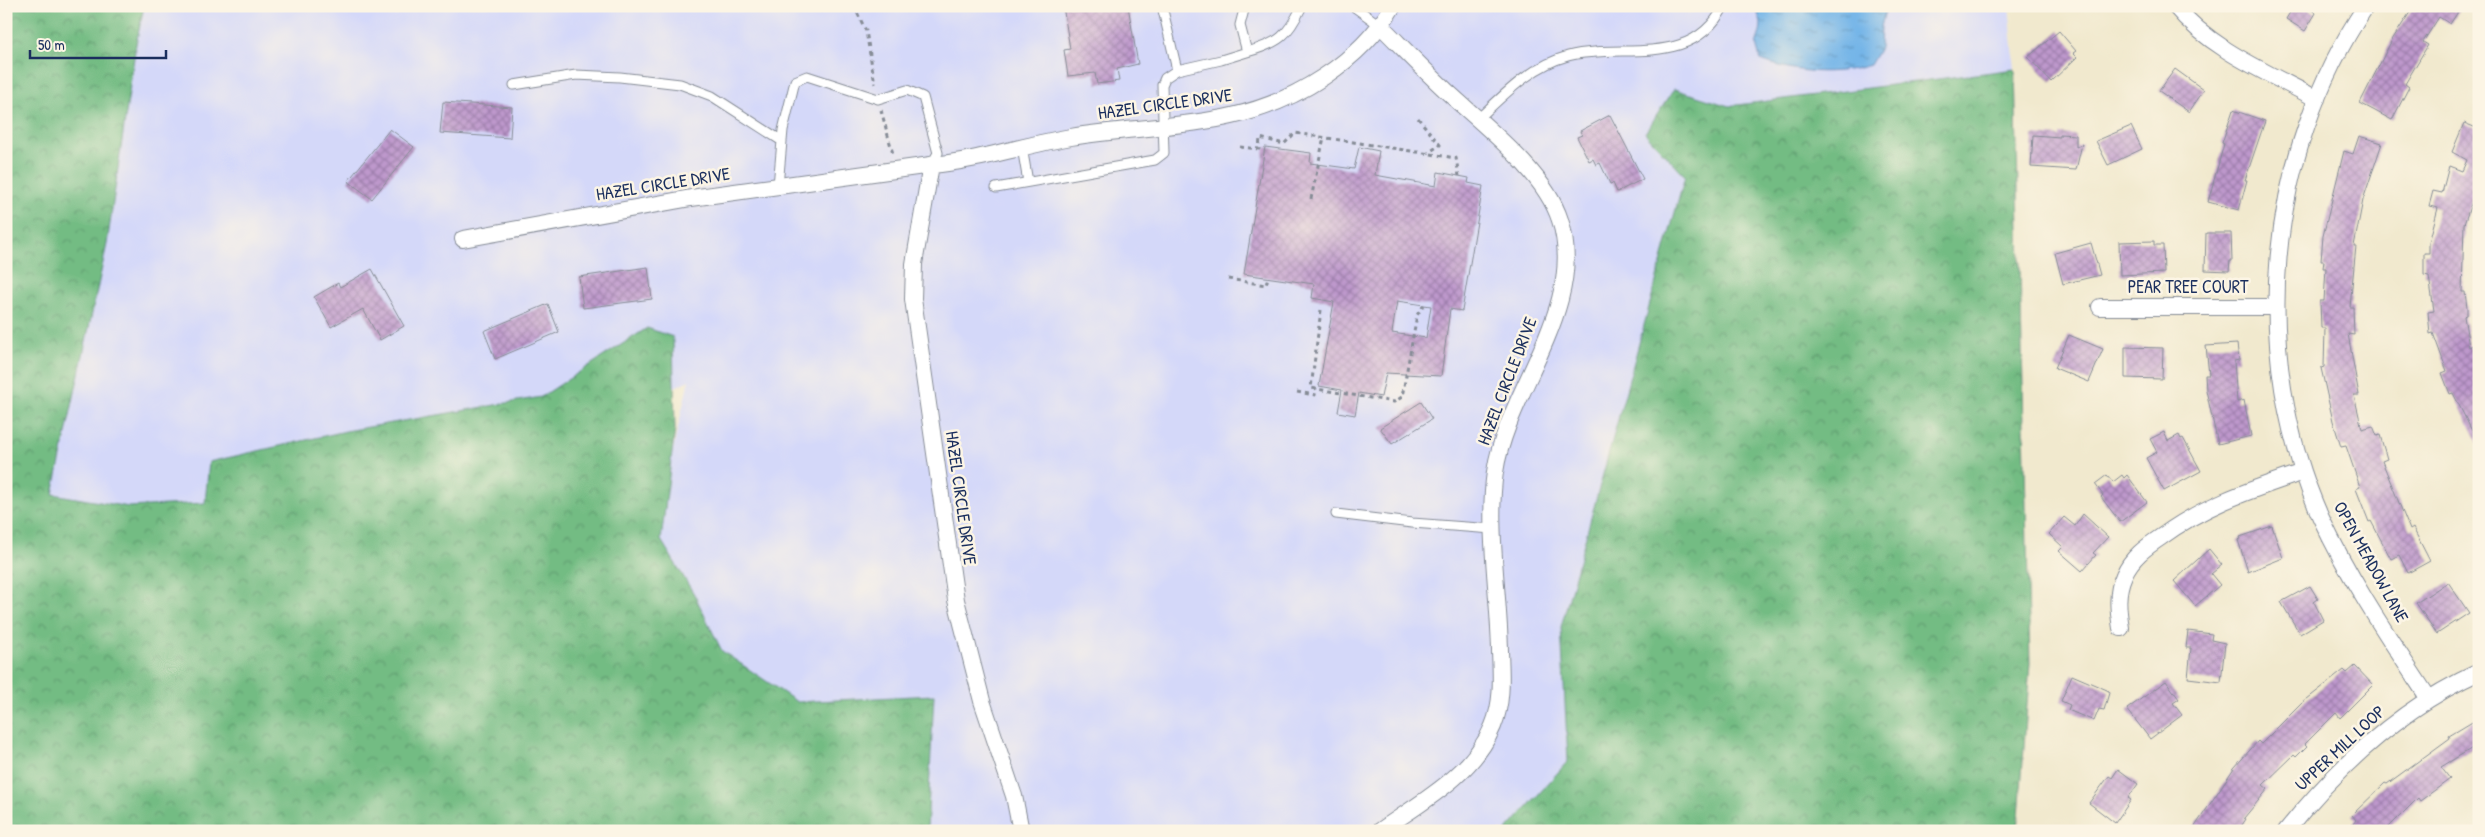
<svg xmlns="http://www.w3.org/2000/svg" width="2485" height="837" viewBox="0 0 2485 837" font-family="'Patrick Hand',sans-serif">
<defs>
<pattern id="forest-crowns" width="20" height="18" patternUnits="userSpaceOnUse" patternTransform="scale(1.25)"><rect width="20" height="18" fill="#73bc83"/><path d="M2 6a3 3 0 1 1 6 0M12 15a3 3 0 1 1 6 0" fill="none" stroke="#5e996e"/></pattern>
<pattern id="water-ripples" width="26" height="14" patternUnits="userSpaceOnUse" patternTransform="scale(1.25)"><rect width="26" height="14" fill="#74b5e8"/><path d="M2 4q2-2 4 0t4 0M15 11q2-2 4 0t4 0" fill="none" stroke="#5e94bf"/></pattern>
<pattern id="building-cross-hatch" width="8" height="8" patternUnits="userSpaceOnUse" patternTransform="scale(1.25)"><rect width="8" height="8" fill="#be98cc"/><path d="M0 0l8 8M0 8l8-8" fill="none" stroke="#9a7ca9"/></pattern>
</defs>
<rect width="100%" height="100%" fill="#fcf5e5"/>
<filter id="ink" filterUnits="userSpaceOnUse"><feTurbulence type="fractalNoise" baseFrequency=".02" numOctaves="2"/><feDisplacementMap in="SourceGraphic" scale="10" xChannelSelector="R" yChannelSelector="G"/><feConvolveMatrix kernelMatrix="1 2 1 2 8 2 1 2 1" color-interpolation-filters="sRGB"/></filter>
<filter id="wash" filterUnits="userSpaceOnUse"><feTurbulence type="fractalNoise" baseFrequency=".0096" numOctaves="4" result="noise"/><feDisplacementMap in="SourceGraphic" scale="20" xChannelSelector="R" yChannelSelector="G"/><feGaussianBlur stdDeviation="1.12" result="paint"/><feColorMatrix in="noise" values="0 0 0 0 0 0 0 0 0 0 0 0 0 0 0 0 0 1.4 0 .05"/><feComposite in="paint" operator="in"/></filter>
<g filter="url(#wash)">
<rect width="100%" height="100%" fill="#f1e9ce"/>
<path fill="#d4d8f9" d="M140,6H2009L2015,69L1729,106L1674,89L1645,133L1685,175L1561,627L1568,761L1506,831H738L647,562L689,380L560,445L6,549Z"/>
<path fill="url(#forest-crowns)" stroke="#477670" d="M6,6H144L136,44L107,244L53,494L129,507L205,503L209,462L346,431L541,397L647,328L673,337L675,429L661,540L694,594L722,651L797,702L934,695L927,831H6Z
M2015,69L2030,663L2018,831H1506L1568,761L1561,627L1685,176L1645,133L1674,89L1729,106Z"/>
<path fill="url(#water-ripples)" stroke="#4872a3" d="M1758,6H1886L1881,27L1880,48L1870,65C1835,76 1795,73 1761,60C1752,37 1759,45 1761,25C1761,18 1756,14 1758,6Z"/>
<g id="blocks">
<path fill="url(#building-cross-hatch)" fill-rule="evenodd" d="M1063,6H1128L1138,64L1117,69L1119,81L1097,84L1095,73L1068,76L1064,50L1070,49Z
M2294,6H2305L2316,13L2305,31L2286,19Z
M2414,6H2462L2450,24L2439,17L2423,42L2428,45L2405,84L2409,87L2392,120L2360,103L2392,40Z
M2059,31L2076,51L2073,53L2077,57L2051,82L2028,57Z
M2175,69L2204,90L2189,112L2159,91Z
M443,102L512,107L510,138L440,133Z
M2233,110L2265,121L2245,180H2247L2239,210L2208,202L2224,144L2222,143Z
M1610,115L1643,179L1617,192L1613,183L1610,184L1600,163L1596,165L1593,159L1589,161L1577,137L1582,135L1580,131Z
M2464,123L2479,129V170L2473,183L2478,184L2464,224L2462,292H2465L2467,308V315L2464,316L2469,347L2473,345L2479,361V445L2453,393L2450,394L2442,373L2447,371L2433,333L2430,334L2428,312L2434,311L2429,276L2424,275V253H2429V243L2438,208L2429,206L2433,191L2442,193L2449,166L2462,171L2467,160L2452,152Z
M2131,126L2142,149L2108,165L2096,141Z
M390,129L414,147L372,199L348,181Z
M2060,134L2076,135V147L2082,144L2076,170L2031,167L2033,135L2060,137Z
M2359,136L2382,143L2363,200L2354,246H2356L2350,307H2353L2354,335L2348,334L2359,395H2354L2362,429L2373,426L2377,436L2380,435L2387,459L2382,461L2410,530L2413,528L2430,561L2408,573L2399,555L2391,559L2371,521L2369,522L2356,489L2360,487L2346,446L2341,447L2333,421L2321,368L2324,367L2325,328H2321L2320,301H2324L2326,268H2323L2324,261H2321L2323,236L2344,151L2353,154Z
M1265,147L1311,153L1310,163L1354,169L1359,147L1379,151L1375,175L1436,186L1438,172L1469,178L1468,183L1483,186L1462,311L1450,309L1441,376L1386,373L1381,397L1359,393L1355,415L1338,412L1342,390L1319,386L1334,302L1312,298L1314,284L1244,274ZM1397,301L1431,306L1426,338L1392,333Z
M2206,233H2231L2232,261H2230L2229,271L2205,270Z
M2154,241V245H2163L2164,273L2120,275L2119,242Z
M2091,243L2100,275L2063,284L2055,253Z
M648,267L652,299L583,308L579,277Z
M372,269L404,326L380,340L363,309L331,327L314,297L338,283L340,287Z
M548,304L559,332L495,359L484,331Z
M2069,335L2103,349L2089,382L2055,368Z
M2237,344L2239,360L2234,361L2237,402L2244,400L2251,436L2218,444L2206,390L2205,375H2209L2206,346Z
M2125,347L2163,348L2162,379L2125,378Z
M1421,402L1432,419L1392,444L1380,428Z
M2164,432L2168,441L2179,435L2181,439L2183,438L2201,471L2164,491L2146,458L2157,452L2150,439Z
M2107,475L2113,482L2122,475L2124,478L2127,475L2147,502L2120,522L2101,497L2103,495L2095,484Z
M2083,514L2108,537L2093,553L2096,555L2082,571L2059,551L2063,547L2049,534L2064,517L2075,526Z
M2272,526L2283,558L2248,572L2238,540L2241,539L2240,537Z
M2209,549L2222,565L2211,574L2220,585L2195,606L2174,581Z
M2448,582L2469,613L2437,634L2416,603Z
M2310,586L2318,599L2314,602L2323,620L2300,634L2281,602Z
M2188,631L2212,634L2211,640L2225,643L2221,682L2188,678L2191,648H2186Z
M2355,666L2373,685L2340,718L2336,713L2305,744L2307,746L2296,757L2294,755L2263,785L2268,789L2244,818L2246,819L2238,831H2192L2234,768L2258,741L2261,744L2302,703L2344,670L2347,673Z
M2072,675L2107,690L2109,693L2104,710L2099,709L2094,721L2068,710L2070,705L2061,701Z
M2166,681L2179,699L2173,703L2182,715L2150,739L2127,709Z
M2479,718V744L2441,767L2450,779L2420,801L2418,798L2385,831H2348L2356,820L2352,815L2385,783L2387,784L2450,738L2449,736Z
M2118,769L2138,784L2128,798L2131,800L2115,823L2089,803L2109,776L2112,778Z"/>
</g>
</g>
<g filter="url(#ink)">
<use href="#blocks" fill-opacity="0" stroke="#868c96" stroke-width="1"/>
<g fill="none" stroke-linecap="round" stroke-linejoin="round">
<g stroke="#868c96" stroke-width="11">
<path id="service" d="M1162,6L1177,70
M1245,6L1240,25L1247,52C1279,43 1288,36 1302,6
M1353,6L1381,26
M514,85L576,75L620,77L680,84L712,96L782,141
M1478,119C1505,94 1531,66 1568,56C1623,42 1691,70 1724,6
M1022,147L1028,182
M778,186L783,130L795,81L807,76L878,99L907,90L923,97L938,153L931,165
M996,188L1155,160L1164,153L1162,85L1165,78L1177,70L1221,60L1247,52
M1336,514L1412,523L1493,529"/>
</g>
<g stroke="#868c96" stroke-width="18">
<path id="minor" d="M2175,6C2211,50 2269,73 2317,99
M2366,6C2266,155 2248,354 2321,518C2350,581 2391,641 2429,699
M931,165L914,264L913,299L956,600L982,701L1014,796L1021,831
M463,239L691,198L931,165C978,161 1024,145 1071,137C1124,128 1180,128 1232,116C1295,102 1360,62 1393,6
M2100,307H2275
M2121,628C2118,609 2116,593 2124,575C2131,558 2146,547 2161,537C2206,504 2251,490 2303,472
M1380,831C1421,802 1473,775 1493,726C1503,702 1501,677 1500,651C1499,595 1487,527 1495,472C1507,390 1588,306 1560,220C1545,173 1488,129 1452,96C1428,74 1405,50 1381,26
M2286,831C2339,765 2402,707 2479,672"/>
</g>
<path stroke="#868c96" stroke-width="3" stroke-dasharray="4 4" stroke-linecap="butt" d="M854,6L866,31L875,84
M881,110L893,154
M1418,118L1440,145L1428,153
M1240,147L1259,149L1260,138L1284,144L1295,133L1456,158L1459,176
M1311,199L1324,137
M1228,279L1266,285L1268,277
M1321,310L1311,388L1394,402L1402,397L1417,315L1424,305
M1297,392L1315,395L1316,388"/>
<use href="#service" stroke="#fff" stroke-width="9"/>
<use href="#minor" stroke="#fff" stroke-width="16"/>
</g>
</g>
<g text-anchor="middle" stroke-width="5" stroke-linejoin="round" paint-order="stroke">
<g font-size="18" fill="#1b2f5e" stroke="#fcf5e5">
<text transform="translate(1165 104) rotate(-8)" y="6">HAZEL CIRCLE DRIVE</text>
<text transform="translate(663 184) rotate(-9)" y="6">HAZEL CIRCLE DRIVE</text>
<text x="2188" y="293">PEAR TREE COURT</text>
<text transform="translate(1507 381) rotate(-69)" y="6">HAZEL CIRCLE DRIVE</text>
<text transform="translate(961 498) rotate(82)" y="6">HAZEL CIRCLE DRIVE</text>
<text transform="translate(2371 562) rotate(61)" y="6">OPEN MEADOW LANE</text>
<text transform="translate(2340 748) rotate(-43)" y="6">UPPER MILL LOOP</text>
</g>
</g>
<rect width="2485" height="837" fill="none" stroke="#fcf5e5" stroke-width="25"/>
<path d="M30 50v8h136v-8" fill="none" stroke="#1b2f5e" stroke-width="2.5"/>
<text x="38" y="50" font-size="15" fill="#1b2f5e" stroke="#fcf5e5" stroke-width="4" paint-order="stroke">50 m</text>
</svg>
